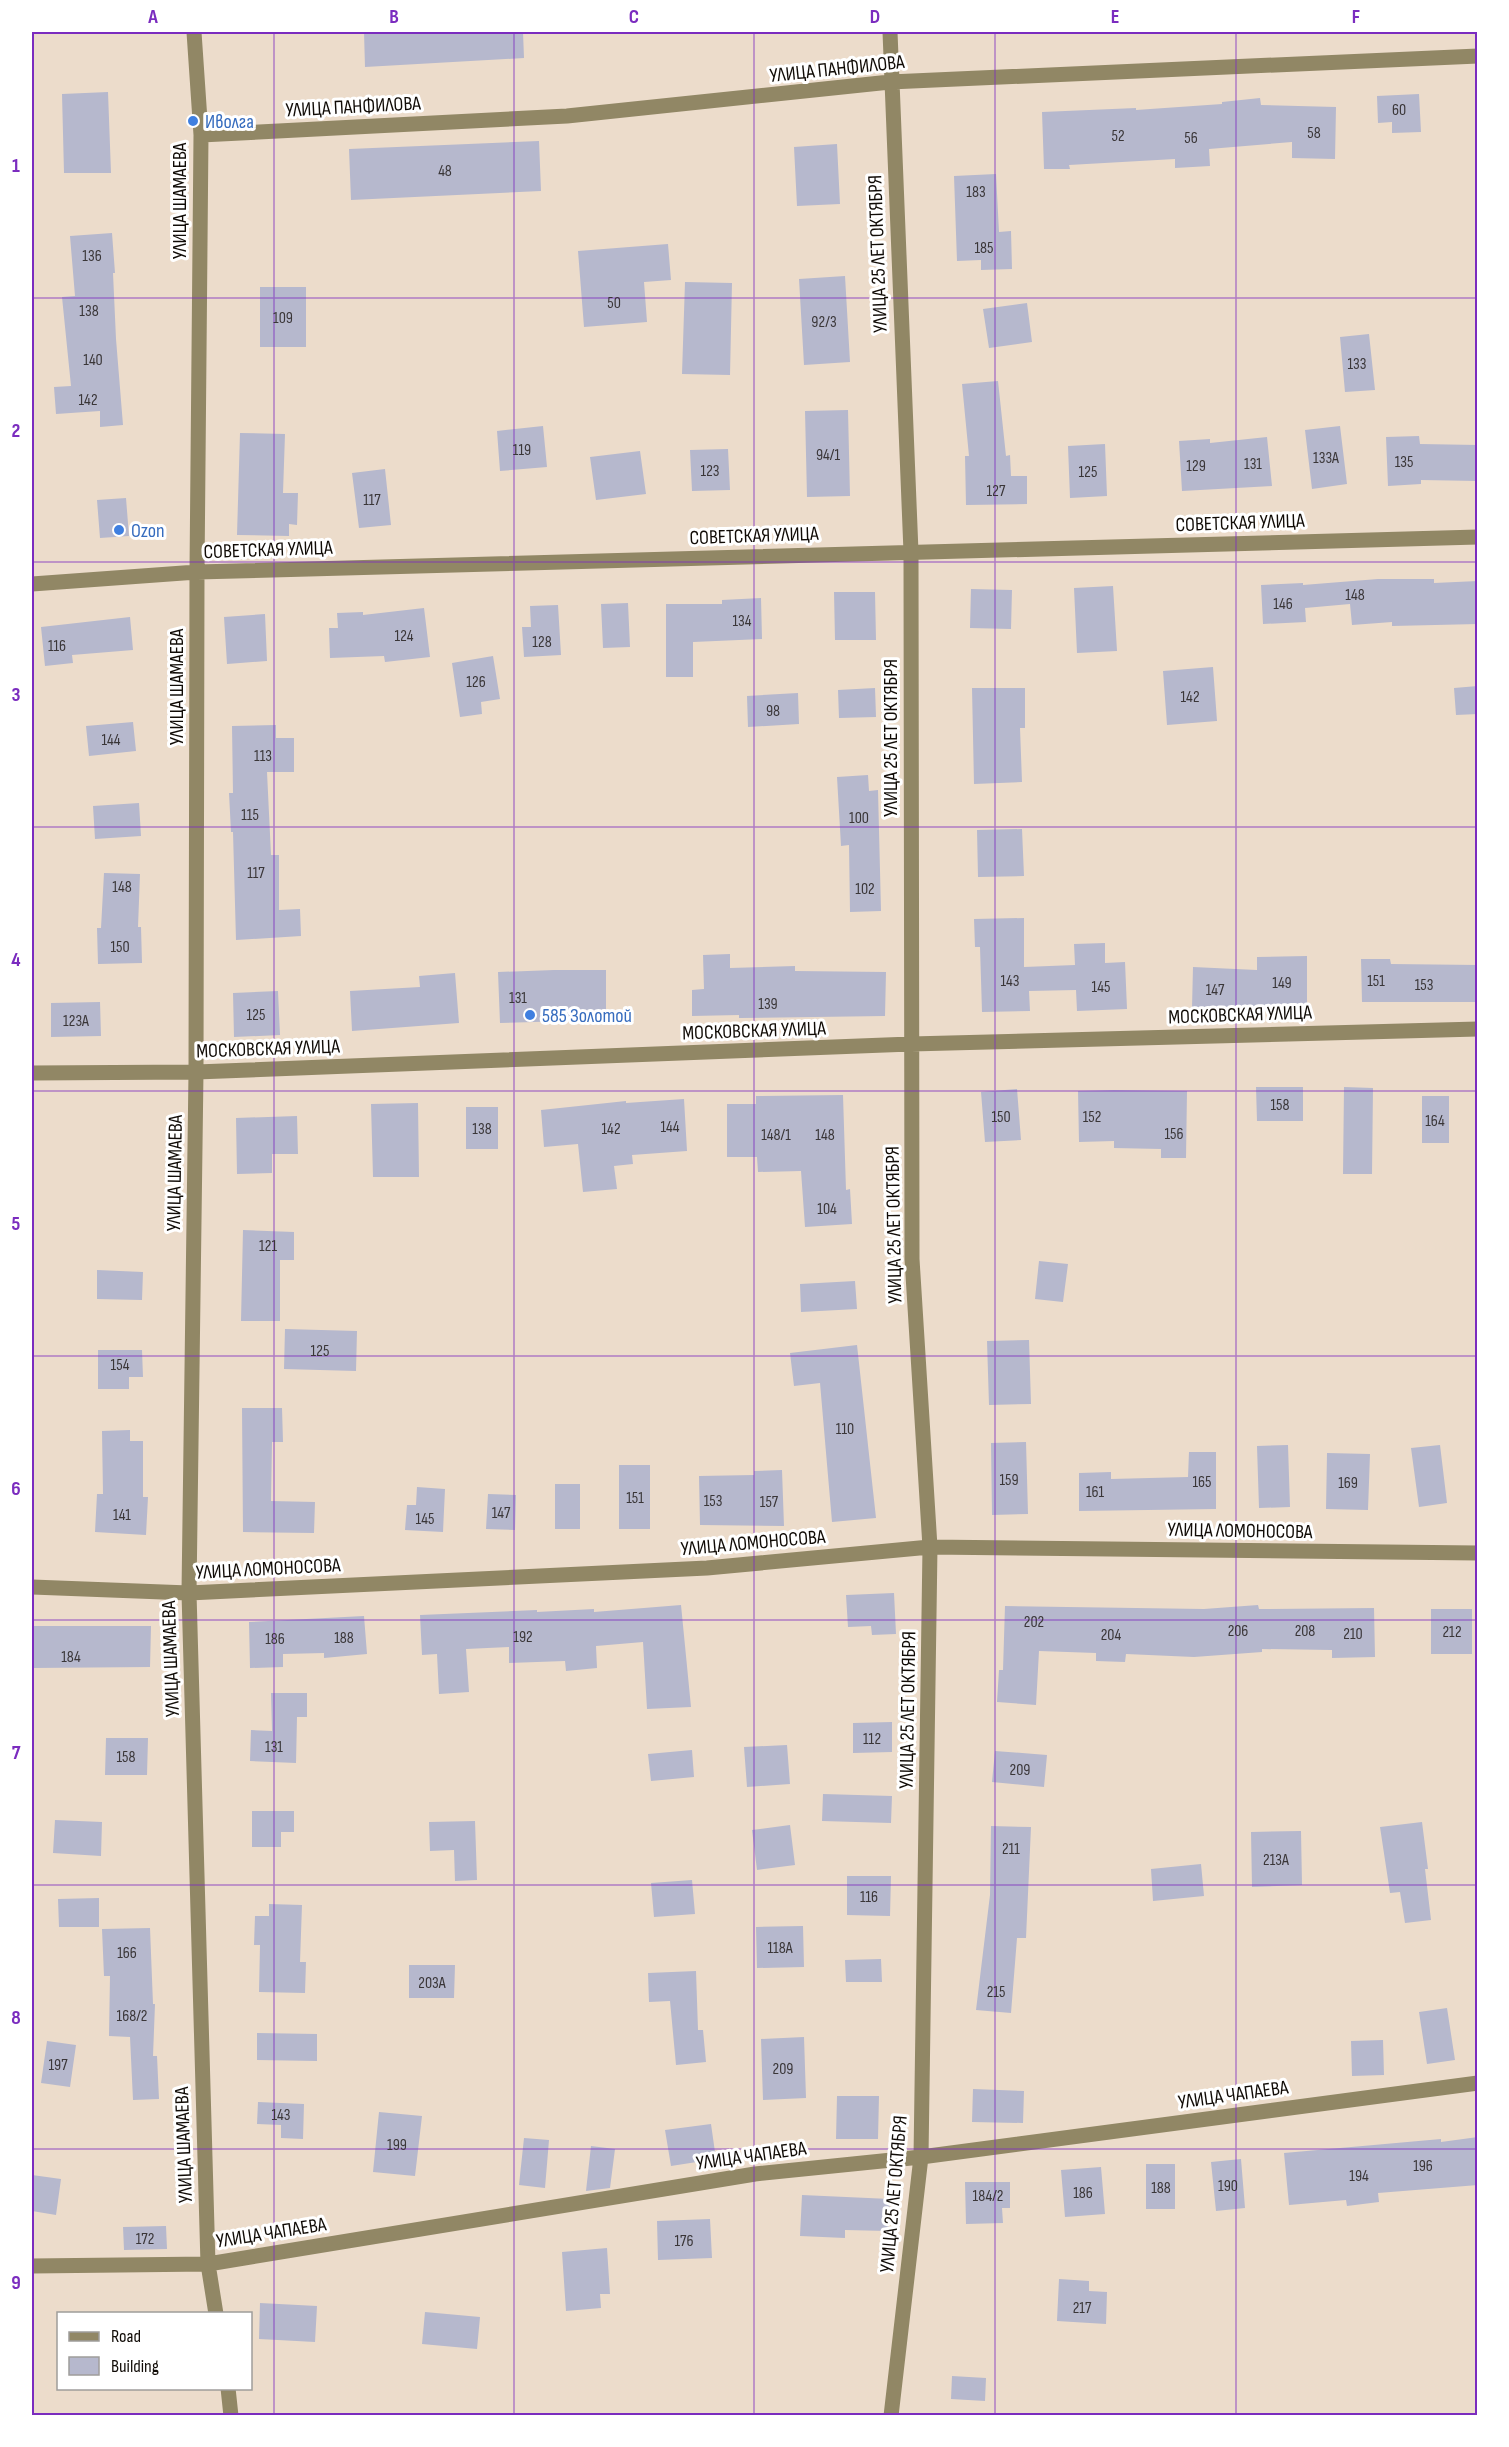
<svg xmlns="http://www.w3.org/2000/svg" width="1509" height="2447" viewBox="0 0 1509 2447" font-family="'Sofia Sans Condensed',sans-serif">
<rect width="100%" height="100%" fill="#ecdccb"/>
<path fill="#b6b8cd" d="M364,32H523L524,58L365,67Z
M108,92L111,173H64L62,94Z
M1419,94L1421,132L1392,133V122L1378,123L1377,96Z
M1260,98L1261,105L1336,107L1335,159L1292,158V142L1209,149L1210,166L1175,168V159L1069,165L1070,169H1044L1042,112L1136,108V110L1222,104V102Z
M539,141L541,191L351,200L349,149Z
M837,144L840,204L797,206L794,147Z
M996,174L999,232L1011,231L1012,269L981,270V260L957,261L954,176Z
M112,233L115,273H113L116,339L123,425L100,427V411L56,414L54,387L71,386L62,297L75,296L70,236Z
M668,244L671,280L644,282L647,322L584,327L578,251Z
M845,276L850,362L804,365L799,279Z
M685,282L732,283L730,375L682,374Z
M260,287H306V347H260Z
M1027,303L1032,342L989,348L983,309Z
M1369,334L1375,390L1345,392L1340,337Z
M998,381L1006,456L1010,455L1011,476H1027V504L966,505L965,456H969L962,384Z
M848,410L850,496L807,497L805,411Z
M543,426L547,467L500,471L497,431Z
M1340,426L1347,484L1312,489L1305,430Z
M240,433L285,434L283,493H298L297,525L289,524V536L237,535Z
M1419,436L1420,444L1478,445V481L1421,480V484L1388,486L1386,437Z
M1267,437L1272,486L1182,491L1179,441L1210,439V443Z
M1105,444L1107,496L1070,498L1068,446Z
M728,449L730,490L692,491L690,450Z
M640,451L646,494L596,500L590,457Z
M385,469L391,525L359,528L352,473Z
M126,498L129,536L100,538L97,500Z
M1378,579H1434V583L1478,581V624L1392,626V622L1352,625L1350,604L1305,608L1306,622L1263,624L1261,585L1303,583V585Z
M1113,586L1117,651L1077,653L1074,588Z
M971,589L1012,590L1011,629L970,628Z
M834,592H875L876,640H835Z
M761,598L762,639L693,642V677H666V604H722V600Z
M628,603L630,647L603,648L601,604Z
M558,605L561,655L524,657L522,627H531L530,606Z
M424,608L430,657L385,662L384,656L330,658L329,628H338L337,613L363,612V615Z
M265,614L267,661L227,664L224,617Z
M130,617L133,650L72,655L73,663L45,666L41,627Z
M493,656L500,699L481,702L482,714L460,717L452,663Z
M1213,667L1217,721L1167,725L1163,671Z
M1478,686V714L1456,715L1454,688Z
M875,688L876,717L839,718L838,690Z
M972,688H1025V728H1020L1022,782L974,784Z
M798,693L799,724L748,727L747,696Z
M133,722L136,751L89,756L86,726Z
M276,725V738H294V772H267L271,855H279V910L300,909L301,936L236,940L233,832H231L229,793H233L232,726Z
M868,775L869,791L878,790L881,911L850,912L849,845L841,846L837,777Z
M139,803L141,836L95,839L93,806Z
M1022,829L1024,876L978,877L977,830Z
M104,873L140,874L138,927H141L142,963L98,964L97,928H101Z
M1024,918V967L1075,965L1074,944L1105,943V963L1125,962L1127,1009L1077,1011L1076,990L1029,991L1030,1011L982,1012L980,947H975L974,919Z
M730,954V968L795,966V971L886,972L885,1016L739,1018V1015L692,1016V990L704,989L703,955Z
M1307,956V1008H1236V1010L1192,1008L1193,967L1257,970V957Z
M1361,959H1390L1391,964L1478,965V1002H1362Z
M554,970H606V1024L569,1023V1021L500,1023L498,972Z
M455,973L459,1023L352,1031L350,991L420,987L419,976Z
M278,991L280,1035L234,1037L233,993Z
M100,1002L101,1036L51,1037V1003Z
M1256,1087H1303V1121H1257Z
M1344,1087L1373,1088L1372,1174H1343Z
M1017,1089L1021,1140L985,1142L981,1092Z
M1114,1090L1187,1091L1186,1158H1161V1149L1114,1148V1141L1079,1142L1078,1091Z
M843,1095L846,1190L850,1189L852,1224L805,1227L801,1171L758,1172L757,1157H727V1104H756V1096Z
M1422,1096H1449V1143H1422Z
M684,1099L687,1151L632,1155L633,1164L614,1166L617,1189L583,1192L578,1144L544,1147L541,1110L626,1101V1103Z
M418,1103L419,1177H373L371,1104Z
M466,1107H498V1149H466Z
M297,1116L298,1154H272V1173L237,1174L236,1118Z
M243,1230L294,1232V1260H280V1321H241Z
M1039,1261L1068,1264L1063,1302L1035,1299Z
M97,1270L143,1272L142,1300L97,1299Z
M855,1281L857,1309L801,1312L800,1284Z
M285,1329L357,1331L356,1371L284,1369Z
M1029,1340L1031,1404L989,1405L987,1341Z
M857,1345L876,1518L832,1522L820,1383L794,1386L790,1353Z
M98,1350H142L143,1377H129V1389H98Z
M242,1408H282L283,1442H272L271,1501L315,1502L314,1533L243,1532Z
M130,1430V1441H143V1497H148L146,1535L95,1532L97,1494H103L102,1431Z
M1026,1442L1028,1514L992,1515L991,1443Z
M1288,1445L1290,1507L1259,1508L1257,1446Z
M1440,1445L1447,1503L1419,1507L1411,1448Z
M1189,1452H1216V1509L1079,1511V1473L1111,1472V1479L1188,1477Z
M1327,1453L1370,1454L1368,1510L1326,1509Z
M619,1465H650V1529H619Z
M782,1470L784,1526L700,1525L699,1476L754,1475V1471Z
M555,1484H580V1529H555Z
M417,1487L445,1489L443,1532L405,1530L407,1505H416Z
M488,1494L516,1495L515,1530L486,1529Z
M894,1593L896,1634L872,1635L871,1626L848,1627L846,1595Z
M681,1605L691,1707L647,1709L643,1642L596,1646L597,1668L566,1671L565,1661L509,1663V1647L466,1649L469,1692L439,1694L437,1654L422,1655L420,1615L537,1610V1612L594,1609V1612Z
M1258,1605L1259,1609L1374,1608L1375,1657L1332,1658V1650L1262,1649V1652L1194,1657L1126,1654L1125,1662L1096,1661V1653L1039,1651L1036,1705L997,1702L999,1670H1003L1005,1606L1204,1609Z
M1431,1609H1472V1654H1431Z
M364,1616L367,1654L324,1658V1653L283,1654V1667L250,1668L249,1622Z
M32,1626H151L150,1667L32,1668Z
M271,1693H307V1717H297L296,1763L250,1761L251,1730L272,1731Z
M892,1722V1752L853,1753V1723Z
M106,1738H148L147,1775H105Z
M787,1745L790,1784L747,1787L744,1747Z
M692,1750L694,1777L651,1781L648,1754Z
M995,1751L1047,1755L1044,1787L992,1782Z
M823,1794L892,1796L891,1823L822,1821Z
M252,1811H294V1832H281V1847H252Z
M55,1820L102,1822L101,1856L53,1853Z
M475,1821L477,1880L455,1881L454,1850L430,1851L429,1822Z
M1422,1822L1428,1869H1425L1431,1920L1405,1923L1400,1892L1390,1893L1380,1827Z
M790,1825L795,1865L757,1870L752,1830Z
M991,1826L1031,1827L1026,1938H1017L1011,2013L976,2010L990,1895Z
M1301,1831L1302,1885L1252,1887L1251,1832Z
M1201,1864L1204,1896L1153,1901L1151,1869Z
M847,1876H891L890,1916L847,1915Z
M692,1880L695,1914L654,1917L651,1883Z
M99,1898V1927H59L58,1899Z
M269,1904L302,1905L300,1962H306L305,1993L259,1992L260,1945H254L255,1916H269Z
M803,1926L804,1967L757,1968L756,1927Z
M150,1928L153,2004H155L153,2056H157L159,2099L133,2100L130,2037L109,2036L110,1976H104L102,1929Z
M881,1959L882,1982H846L845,1960Z
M409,1965H455L454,1998H409Z
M696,1971L698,2030H703L706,2062L676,2065L670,2001L649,2002L648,1973Z
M1447,2008L1455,2060L1427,2064L1419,2012Z
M257,2033L317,2034V2061L257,2060Z
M804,2037L806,2098L763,2100L761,2039Z
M1383,2040L1384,2075L1352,2076L1351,2041Z
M47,2041L76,2045L70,2087L41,2083Z
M973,2089L1024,2091L1023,2123L972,2122Z
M837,2096H879L878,2139H836Z
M258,2102L304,2104L303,2139L281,2138V2125L257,2124Z
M379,2112L422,2116L415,2176L373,2172Z
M711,2124L716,2159L671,2166L665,2130Z
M1478,2137V2185L1378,2193L1379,2202L1347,2206L1346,2200L1289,2205L1284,2153L1441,2139V2142Z
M524,2138L549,2140L545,2188L519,2185Z
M591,2146L615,2149L610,2188L586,2191Z
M1241,2159L1245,2208L1216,2211L1211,2162Z
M1146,2164H1175V2209H1146Z
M1101,2167L1105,2214L1065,2217L1061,2170Z
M32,2175L61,2179L56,2215L32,2211Z
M965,2182H1010V2208H1002L1003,2223L966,2224Z
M802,2195L890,2199L888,2231L845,2230V2238L800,2236Z
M710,2219L712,2258L658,2260L657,2221Z
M166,2226L167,2249L124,2250L123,2227Z
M607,2248L610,2294H600L601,2308L566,2311L562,2252Z
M1059,2279L1089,2281V2291L1107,2292L1106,2324L1057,2321Z
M260,2303L317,2306L315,2342L259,2339Z
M425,2312L480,2317L477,2349L422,2344Z
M952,2376L986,2378L985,2401L951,2399Z"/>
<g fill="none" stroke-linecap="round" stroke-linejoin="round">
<path stroke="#918765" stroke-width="15" d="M194,32L201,135L197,572L196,1072L189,1593L208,2264L216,2314
M890,32L911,552L912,1259L930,1547L921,2157L891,2416
M201,135L567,116L890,82L1478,56
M32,584L197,572L1478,537
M32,1073L196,1072L911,1044L1478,1029
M32,1587L189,1593L707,1568L930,1547L1478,1553
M32,2266L208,2264L755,2174L921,2157L1478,2083
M228,2388L231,2416"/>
</g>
<path fill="none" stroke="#7b2cbf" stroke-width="1.5" stroke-opacity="0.55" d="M274,32V2416M514,32V2416M754,32V2416M995,32V2416M1236,32V2416M32,298H1478M32,562H1478M32,827H1478M32,1091H1478M32,1356H1478M32,1620H1478M32,1885H1478M32,2149H1478"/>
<g fill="#3f7fe0" stroke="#fff" stroke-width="2">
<circle cx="193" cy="121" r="6"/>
<circle cx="119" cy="530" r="6"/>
<circle cx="530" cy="1015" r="6"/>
</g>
<g text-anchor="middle" stroke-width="6" stroke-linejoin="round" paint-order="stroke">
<g font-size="16" fill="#3a3638">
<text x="1399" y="115">60</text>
<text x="1314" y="138">58</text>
<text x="1118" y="141">52</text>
<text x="1191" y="143">56</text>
<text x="445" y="176">48</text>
<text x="976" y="197">183</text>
<text x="984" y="253">185</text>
<text x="92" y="261">136</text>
<text x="614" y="308">50</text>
<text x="89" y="316">138</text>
<text x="283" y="323">109</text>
<text x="824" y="327">92/3</text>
<text x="93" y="365">140</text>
<text x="1357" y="369">133</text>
<text x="88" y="405">142</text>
<text x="522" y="455">119</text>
<text x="828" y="460">94/1</text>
<text x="1326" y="463">133А</text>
<text x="1404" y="467">135</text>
<text x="1253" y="469">131</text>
<text x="1196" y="471">129</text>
<text x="710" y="476">123</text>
<text x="1088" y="477">125</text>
<text x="996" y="496">127</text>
<text x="372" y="505">117</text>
<text x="1355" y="600">148</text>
<text x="1283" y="609">146</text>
<text x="742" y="626">134</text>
<text x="404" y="641">124</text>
<text x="542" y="647">128</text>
<text x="57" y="651">116</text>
<text x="476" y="687">126</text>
<text x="1190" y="702">142</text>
<text x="773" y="716">98</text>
<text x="111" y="745">144</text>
<text x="263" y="761">113</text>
<text x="250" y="820">115</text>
<text x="859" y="823">100</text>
<text x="256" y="878">117</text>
<text x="122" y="892">148</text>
<text x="865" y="894">102</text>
<text x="120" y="952">150</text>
<text x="1010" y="986">143</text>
<text x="1376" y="986">151</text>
<text x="1282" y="988">149</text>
<text x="1424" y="990">153</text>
<text x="1101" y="992">145</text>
<text x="1215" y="995">147</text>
<text x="518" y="1003">131</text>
<text x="768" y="1009">139</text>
<text x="256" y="1020">125</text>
<text x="76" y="1026">123А</text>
<text x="1280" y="1110">158</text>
<text x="1001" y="1122">150</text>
<text x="1092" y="1122">152</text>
<text x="1435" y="1126">164</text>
<text x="670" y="1132">144</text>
<text x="482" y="1134">138</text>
<text x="611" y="1134">142</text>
<text x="1174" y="1139">156</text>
<text x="776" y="1140">148/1</text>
<text x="825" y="1140">148</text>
<text x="827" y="1214">104</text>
<text x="268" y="1251">121</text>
<text x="320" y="1356">125</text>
<text x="120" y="1370">154</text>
<text x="845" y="1434">110</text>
<text x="1009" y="1485">159</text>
<text x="1202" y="1487">165</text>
<text x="1348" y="1488">169</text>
<text x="1095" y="1497">161</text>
<text x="635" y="1503">151</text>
<text x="713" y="1506">153</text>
<text x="769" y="1507">157</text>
<text x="501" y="1518">147</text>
<text x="122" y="1520">141</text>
<text x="425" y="1524">145</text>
<text x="1034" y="1627">202</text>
<text x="1238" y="1636">206</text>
<text x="1305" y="1636">208</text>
<text x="1452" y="1637">212</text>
<text x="1353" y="1639">210</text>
<text x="1111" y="1640">204</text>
<text x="523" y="1642">192</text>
<text x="344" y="1643">188</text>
<text x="275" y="1644">186</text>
<text x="71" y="1662">184</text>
<text x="872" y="1744">112</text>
<text x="274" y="1752">131</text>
<text x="126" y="1762">158</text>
<text x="1020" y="1775">209</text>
<text x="1011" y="1854">211</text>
<text x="1276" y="1865">213А</text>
<text x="869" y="1902">116</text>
<text x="780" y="1953">118А</text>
<text x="127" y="1958">166</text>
<text x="432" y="1988">203А</text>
<text x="996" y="1997">215</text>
<text x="132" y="2021">168/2</text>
<text x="58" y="2070">197</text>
<text x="783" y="2074">209</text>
<text x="281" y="2120">143</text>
<text x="397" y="2150">199</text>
<text x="1423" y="2171">196</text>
<text x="1359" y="2181">194</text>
<text x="1228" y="2191">190</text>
<text x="1161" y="2193">188</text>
<text x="1083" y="2198">186</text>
<text x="988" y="2201">184/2</text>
<text x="145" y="2244">172</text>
<text x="684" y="2246">176</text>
<text x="1082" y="2313">217</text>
</g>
<g font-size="20" fill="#100b06" stroke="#fff">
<text transform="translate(837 68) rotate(-6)" y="7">УЛИЦА ПАНФИЛОВА</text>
<text transform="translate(353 106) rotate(-3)" y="7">УЛИЦА ПАНФИЛОВА</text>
<text transform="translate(179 201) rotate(-90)" y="7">УЛИЦА ШАМАЕВА</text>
<text transform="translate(877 254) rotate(-92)" y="7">УЛИЦА 25 ЛЕТ ОКТЯБРЯ</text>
<text transform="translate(1240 522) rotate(-2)" y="7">СОВЕТСКАЯ УЛИЦА</text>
<text transform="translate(754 535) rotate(-2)" y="7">СОВЕТСКАЯ УЛИЦА</text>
<text transform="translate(268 549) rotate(-2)" y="7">СОВЕТСКАЯ УЛИЦА</text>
<text transform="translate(176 687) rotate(-90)" y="7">УЛИЦА ШАМАЕВА</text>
<text transform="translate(890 738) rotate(-90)" y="7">УЛИЦА 25 ЛЕТ ОКТЯБРЯ</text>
<text transform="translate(1240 1014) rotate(-2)" y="7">МОСКОВСКАЯ УЛИЦА</text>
<text transform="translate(754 1030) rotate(-2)" y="7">МОСКОВСКАЯ УЛИЦА</text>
<text transform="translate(268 1048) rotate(-2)" y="7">МОСКОВСКАЯ УЛИЦА</text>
<text transform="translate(174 1173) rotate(-89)" y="7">УЛИЦА ШАМАЕВА</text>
<text transform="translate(893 1225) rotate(-91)" y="7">УЛИЦА 25 ЛЕТ ОКТЯБРЯ</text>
<text transform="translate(1240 1530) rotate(1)" y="7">УЛИЦА ЛОМОНОСОВА</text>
<text transform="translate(753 1542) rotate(-5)" y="7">УЛИЦА ЛОМОНОСОВА</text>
<text transform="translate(268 1568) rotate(-3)" y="7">УЛИЦА ЛОМОНОСОВА</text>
<text transform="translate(170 1659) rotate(-92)" y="7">УЛИЦА ШАМАЕВА</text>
<text transform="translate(907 1710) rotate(-89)" y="7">УЛИЦА 25 ЛЕТ ОКТЯБРЯ</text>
<text transform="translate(1233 2094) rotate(-8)" y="7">УЛИЦА ЧАПАЕВА</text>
<text transform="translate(183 2145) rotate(-92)" y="7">УЛИЦА ШАМАЕВА</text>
<text transform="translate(751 2155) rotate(-8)" y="7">УЛИЦА ЧАПАЕВА</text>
<text transform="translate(893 2194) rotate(-85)" y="7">УЛИЦА 25 ЛЕТ ОКТЯБРЯ</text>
<text transform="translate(271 2232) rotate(-9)" y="7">УЛИЦА ЧАПАЕВА</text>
</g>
<g font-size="20" fill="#366cbe" stroke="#fff" text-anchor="start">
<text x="205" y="128">Иволга</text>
<text x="131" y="537">Ozon</text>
<text x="542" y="1022">585 Золотой</text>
</g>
</g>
<rect width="1509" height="2447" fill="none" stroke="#ffffff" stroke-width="66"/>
<rect x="57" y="2312" width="195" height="78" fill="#ffffff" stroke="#9f9d9b" stroke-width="1.5"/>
<rect x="69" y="2332" width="30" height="9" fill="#918765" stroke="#9f9d9b" stroke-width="1.5"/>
<text x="111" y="2342" font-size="18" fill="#100b06">Road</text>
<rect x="69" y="2357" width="30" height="18" fill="#b6b8cd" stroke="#9f9d9b" stroke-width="1.5"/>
<text x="111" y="2372" font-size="18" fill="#100b06">Building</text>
<rect x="33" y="33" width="1443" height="2381" fill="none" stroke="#7b2cbf" stroke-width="2"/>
<g font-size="20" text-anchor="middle" font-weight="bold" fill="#7b2cbf">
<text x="153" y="23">A</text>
<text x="394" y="23">B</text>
<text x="634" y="23">C</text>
<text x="875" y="23">D</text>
<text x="1115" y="23">E</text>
<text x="1356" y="23">F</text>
<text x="16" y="172">1</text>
<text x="16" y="437">2</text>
<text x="16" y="701">3</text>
<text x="16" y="966">4</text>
<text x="16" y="1230">5</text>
<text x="16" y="1495">6</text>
<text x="16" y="1759">7</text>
<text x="16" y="2024">8</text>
<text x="16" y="2289">9</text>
</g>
</svg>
